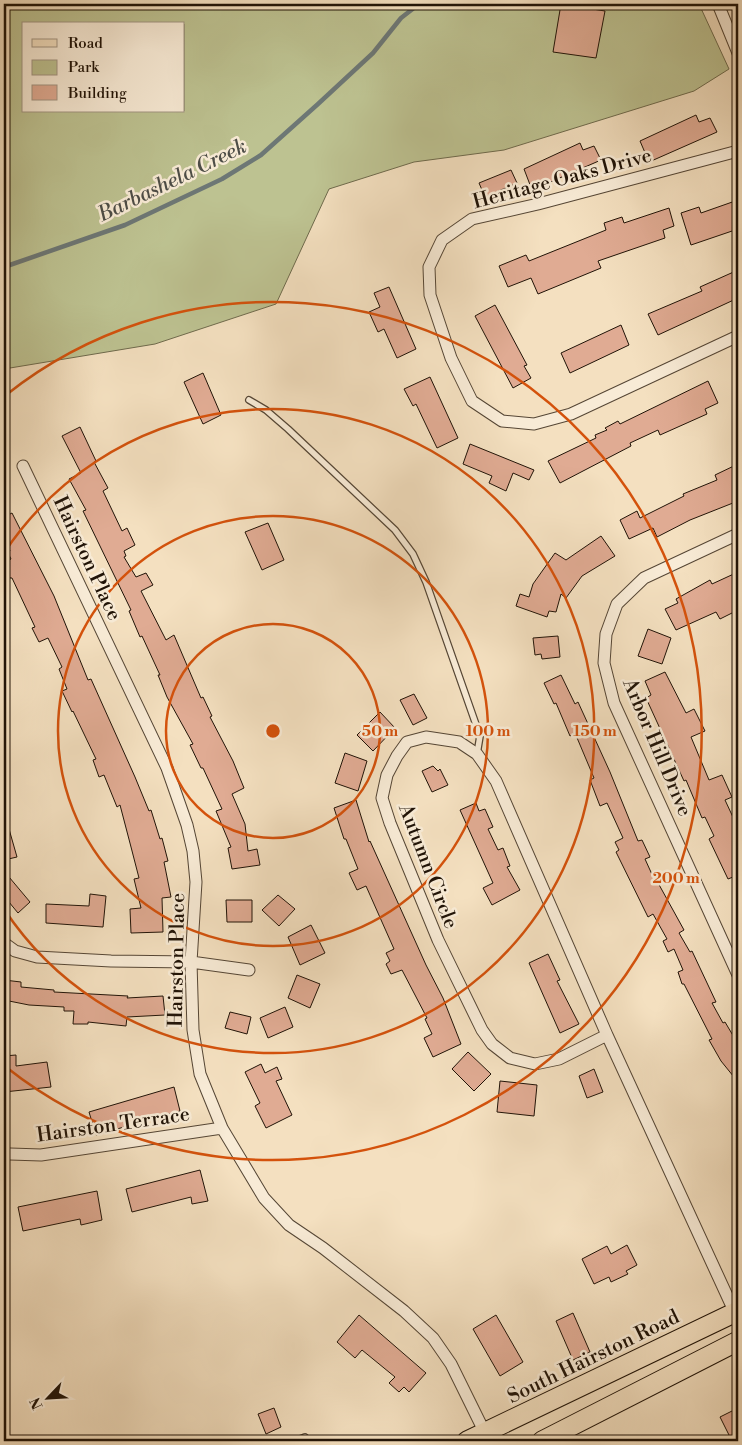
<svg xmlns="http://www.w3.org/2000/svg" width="742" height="1445" viewBox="0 0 742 1445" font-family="'Libre Bodoni',serif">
<rect width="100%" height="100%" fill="#f4e0c0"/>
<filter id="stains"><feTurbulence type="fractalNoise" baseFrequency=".004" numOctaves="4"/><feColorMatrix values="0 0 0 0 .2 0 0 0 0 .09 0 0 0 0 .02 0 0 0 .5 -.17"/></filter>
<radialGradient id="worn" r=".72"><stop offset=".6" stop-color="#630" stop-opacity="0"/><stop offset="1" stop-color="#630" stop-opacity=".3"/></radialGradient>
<path fill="#bdc291" stroke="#6e6a4c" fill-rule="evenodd" d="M17,4H699L729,69L694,91L504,150L414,162L329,189L276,304L155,344L4,369V10ZM24,24H184V111H24Z"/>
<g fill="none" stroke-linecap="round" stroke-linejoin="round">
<path stroke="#6d7775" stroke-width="4.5" d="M4,267L125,225L222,179L261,155L318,104L373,53L401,18L419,4"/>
</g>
<path fill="#e0ab93" stroke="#201307" d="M561,4L605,11L596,58L553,52Z
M696,115L699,122L710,118L717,132L649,162L640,141Z
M580,143L583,150L594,146L601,160L532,190L524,169Z
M511,170L517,183L485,197L479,183Z
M738,200V229L691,245L681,213L699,207L701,213Z
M669,208L674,226L663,230L665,238L598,261L601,268L538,294L531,278L508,287L499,266L526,255L529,261L606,230L604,223L622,217L624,223Z
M738,270V298L658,335L648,314L702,291L700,287Z
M389,287L416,349L397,358L384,329L378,332L369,312L380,307L374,293Z
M495,305L527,365L524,366L531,378L513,388L475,316Z
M621,325L629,345L570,373L561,353Z
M203,373L221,415L203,424L184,382Z
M430,377L458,438L437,448L416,404L413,406L404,389Z
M708,381L718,403L705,409L707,414L660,435L658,430L630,443L631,446L560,483L548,461L596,438L595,435L607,430L605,428L618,421L620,424Z
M80,427L96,461L94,462L108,488L103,491L122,531L127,528L135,545L124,551L126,556L124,557L136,577L146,573L153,585L141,591L166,640L174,635L201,698L203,697L212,716L210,717L233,761L244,788L232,794L245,824L248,851L257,849L260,865L232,869L228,848L231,847L216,811L222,809L203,768H201L190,745L193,744L167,697L158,675H160L142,636L140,637L129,611L131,610L83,511L86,510L69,479L81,473L62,436Z
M470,444L534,470L529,480L513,473L506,491L489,483L492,476L463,464Z
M738,464V501L690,520L657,537L653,528L629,539L620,520L637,511L640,518L684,496L683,494L717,480L715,475Z
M12,513L54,596L88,680L91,679L135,777L149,811L151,810L160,839L162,838L168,861L164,862L171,897L162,898L163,932L131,933L130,909L141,908L134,879L139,878L131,847L120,805L117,807L104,775L99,777L93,760L96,759L73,711L72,712L62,691L67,689L59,669L62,667L48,638L39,642L32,628L35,627L12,578H10L4,564V563L11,559L8,553L10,551L4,537V517Z
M268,523L284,560L262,570L245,532Z
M601,536L615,556L582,576L566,598L561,594L556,612L549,611L547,617L516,606L520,594L529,597L533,584L555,553L566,560Z
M738,572V610L720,619L716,612L676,630L665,609L678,603L676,599L710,580L712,584Z
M648,629L671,638L662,664L638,656Z
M558,636L560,657L542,659L541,654L535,655L533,638Z
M665,672L686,713L694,709L705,731L691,737L709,780L722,775L732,797L725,800L738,828V875L728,879L709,839L714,836L705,817L702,818L686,780L684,781L646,698L651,695L645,681Z
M561,675L575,704L578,702L610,772L638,841L642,840L650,857L645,859L655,881H657L684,930L679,933L690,952L692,951L716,1002L712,1003L723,1023L725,1022L738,1044V1082L721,1061L709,1040L712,1039L684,984H682L678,972L683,970L674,949L668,952L663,941L667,939L653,914L648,917L616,852L619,850L615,842L623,838L607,803L600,806L590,780L594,778L575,733L570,736L556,703L554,704L544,683Z
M414,694L427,718L413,725L400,700Z
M380,712L395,728L373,751L357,735Z
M345,753L367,761L358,791L335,783Z
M433,766L438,771L440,769L448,785L432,792L422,771Z
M356,800L369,842L370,841L426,965L443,998L461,1044L433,1057L424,1038L432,1034L425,1019L427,1018L402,970L391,974L386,964L390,961L386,953L394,949L366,886L357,890L349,873L358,869L346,839H344L334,808Z
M476,803L479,811L485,809L493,827L488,829L498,850L503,848L510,866L507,867L520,890L492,905L483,888L493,883L460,810Z
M4,822H7L17,857L4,860Z
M4,871L30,902L18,913L4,896Z
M90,894L106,896L103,927L46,923V904L89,906Z
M278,895L295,909L279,926L262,910Z
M226,900H252V922H227Z
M311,925L325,953L300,965L288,937Z
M548,954L560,980L557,981L579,1024L560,1033L529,963Z
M297,975L320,984L310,1008L288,998Z
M4,980L21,982V987L54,990V992L128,996L127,998L163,996L165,1015L127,1017L126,1026L88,1022V1024H73L74,1011H64V1007L29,1005L4,1000Z
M285,1007L293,1027L268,1038L260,1018Z
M230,1012L251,1017L247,1034L225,1028Z
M468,1052L491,1074L474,1091L452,1069Z
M16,1055V1066L47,1062L51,1087L4,1092V1056Z
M261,1064L265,1073L277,1067L282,1079L276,1081L292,1115L266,1128L255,1106L260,1103L245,1072Z
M594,1069L603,1092L587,1098L579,1076Z
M500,1081L537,1085L534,1116L497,1112Z
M174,1087L180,1111L96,1135L89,1112Z
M200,1170L208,1201L192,1204L191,1197L132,1212L126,1189Z
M97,1191L102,1220L81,1225L80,1219L23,1231L18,1207Z
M627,1245L637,1265L626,1271L628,1274L611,1282L609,1277L594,1284L582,1259L607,1246L611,1254Z
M573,1313L590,1352L573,1360L556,1321Z
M359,1315L426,1373L409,1392L404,1387L399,1392L389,1383L395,1377L362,1350L355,1358L337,1342Z
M496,1315L523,1362L500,1376L473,1329Z
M274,1408L281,1427L266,1434L258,1414Z
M738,1408V1441H732L720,1417Z"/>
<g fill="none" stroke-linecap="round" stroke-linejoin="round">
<g stroke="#554635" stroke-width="8">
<path id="service" d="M249,400L266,410L288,429L395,530L413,554L426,582L480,736L477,754
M295,1441L305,1437L309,1441"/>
</g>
<g stroke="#554635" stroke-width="13">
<path id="minor" d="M718,4L738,53
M738,151L538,204L472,219L442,240L429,267L430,295L451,358L472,401L502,421L534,424L571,414L738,336
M23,466L167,768L187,825L193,851L196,882L191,962L193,1030L200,1074L222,1128L264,1198L289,1225L323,1248L404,1311L433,1338L451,1364L489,1441
M738,534L644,578L617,604L606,634L604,663L614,703L738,975
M426,737L459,742L477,754L496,781L607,1035L559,1059L535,1064L510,1058L492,1044L482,1030L438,940L390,823L382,798L387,775L397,756L407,742Z
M4,943L15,951L37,957L111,961L191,962L249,970
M607,1035L735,1313
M10,1154L41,1155L222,1128"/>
</g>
<g stroke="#201307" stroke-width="21">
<path id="primary" d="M467,1441L738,1311
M542,1441L738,1341"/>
</g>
<use href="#service" stroke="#f8ebd6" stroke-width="5.5"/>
<use href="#minor" stroke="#f8ebd6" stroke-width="11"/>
<use href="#primary" stroke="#f4e0c0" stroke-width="19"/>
</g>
<g fill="none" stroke="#d4520c" stroke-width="2.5">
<circle cx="273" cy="731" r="107"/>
<circle cx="273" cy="731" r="215"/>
<path d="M4 553A322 322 0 1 1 4 909"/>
<path d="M6 395A429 429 0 1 1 6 1067"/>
</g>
<g text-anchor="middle" stroke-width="5" stroke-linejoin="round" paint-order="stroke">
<g font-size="20" fill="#201307" stroke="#f8ebd6">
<text transform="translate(562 178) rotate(-15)" y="7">Heritage Oaks Drive</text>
<text transform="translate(88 558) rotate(65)" y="7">Hairston Place</text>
<text transform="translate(658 747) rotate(67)" y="7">Arbor Hill Drive</text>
<text transform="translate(429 866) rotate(69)" y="7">Autumn Circle</text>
<text transform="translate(176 960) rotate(-89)" y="7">Hairston Place</text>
<text transform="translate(113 1124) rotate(-8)" y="7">Hairston Terrace</text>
<text transform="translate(593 1356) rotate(-26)" y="7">South Hairston Road</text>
</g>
<g font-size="21" font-style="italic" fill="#4d4d47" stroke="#f8ebd6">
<text transform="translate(172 180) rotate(-26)" y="7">Barbashela Creek</text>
</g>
</g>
<circle cx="273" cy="731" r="8" fill="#d4520c" stroke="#f8ebd6" stroke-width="2.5"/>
<g font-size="15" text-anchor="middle" font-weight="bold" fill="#d4520c" stroke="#f8ebd6" stroke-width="5" stroke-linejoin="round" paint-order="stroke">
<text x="380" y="736">50 m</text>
<text x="488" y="736">100 m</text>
<text x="595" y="736">150 m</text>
<text x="676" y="883">200 m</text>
</g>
<rect width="742" height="1445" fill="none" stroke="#f4e0c0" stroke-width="20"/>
<rect x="5" y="5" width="732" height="1435" fill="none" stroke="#201307" stroke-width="2.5"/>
<rect x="10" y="10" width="722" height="1425" fill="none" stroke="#201307"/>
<rect x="22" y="22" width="162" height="90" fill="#f8ebd6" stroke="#a29583"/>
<rect x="32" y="39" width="25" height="8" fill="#f4e0c0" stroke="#a29583"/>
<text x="68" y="48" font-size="15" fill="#201307">Road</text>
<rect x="32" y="60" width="25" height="15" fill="#bdc291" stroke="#a29583"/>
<text x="68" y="72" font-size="15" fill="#201307">Park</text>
<rect x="32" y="85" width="25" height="15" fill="#e0ab93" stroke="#a29583"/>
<text x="68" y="98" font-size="15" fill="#201307">Building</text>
<g transform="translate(48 1398) rotate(245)" stroke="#f8ebd6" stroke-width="4" paint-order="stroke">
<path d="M0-4L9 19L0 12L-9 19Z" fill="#201307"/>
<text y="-8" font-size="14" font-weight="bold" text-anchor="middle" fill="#201307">N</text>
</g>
<rect width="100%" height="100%" filter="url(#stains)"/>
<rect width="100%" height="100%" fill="url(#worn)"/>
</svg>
